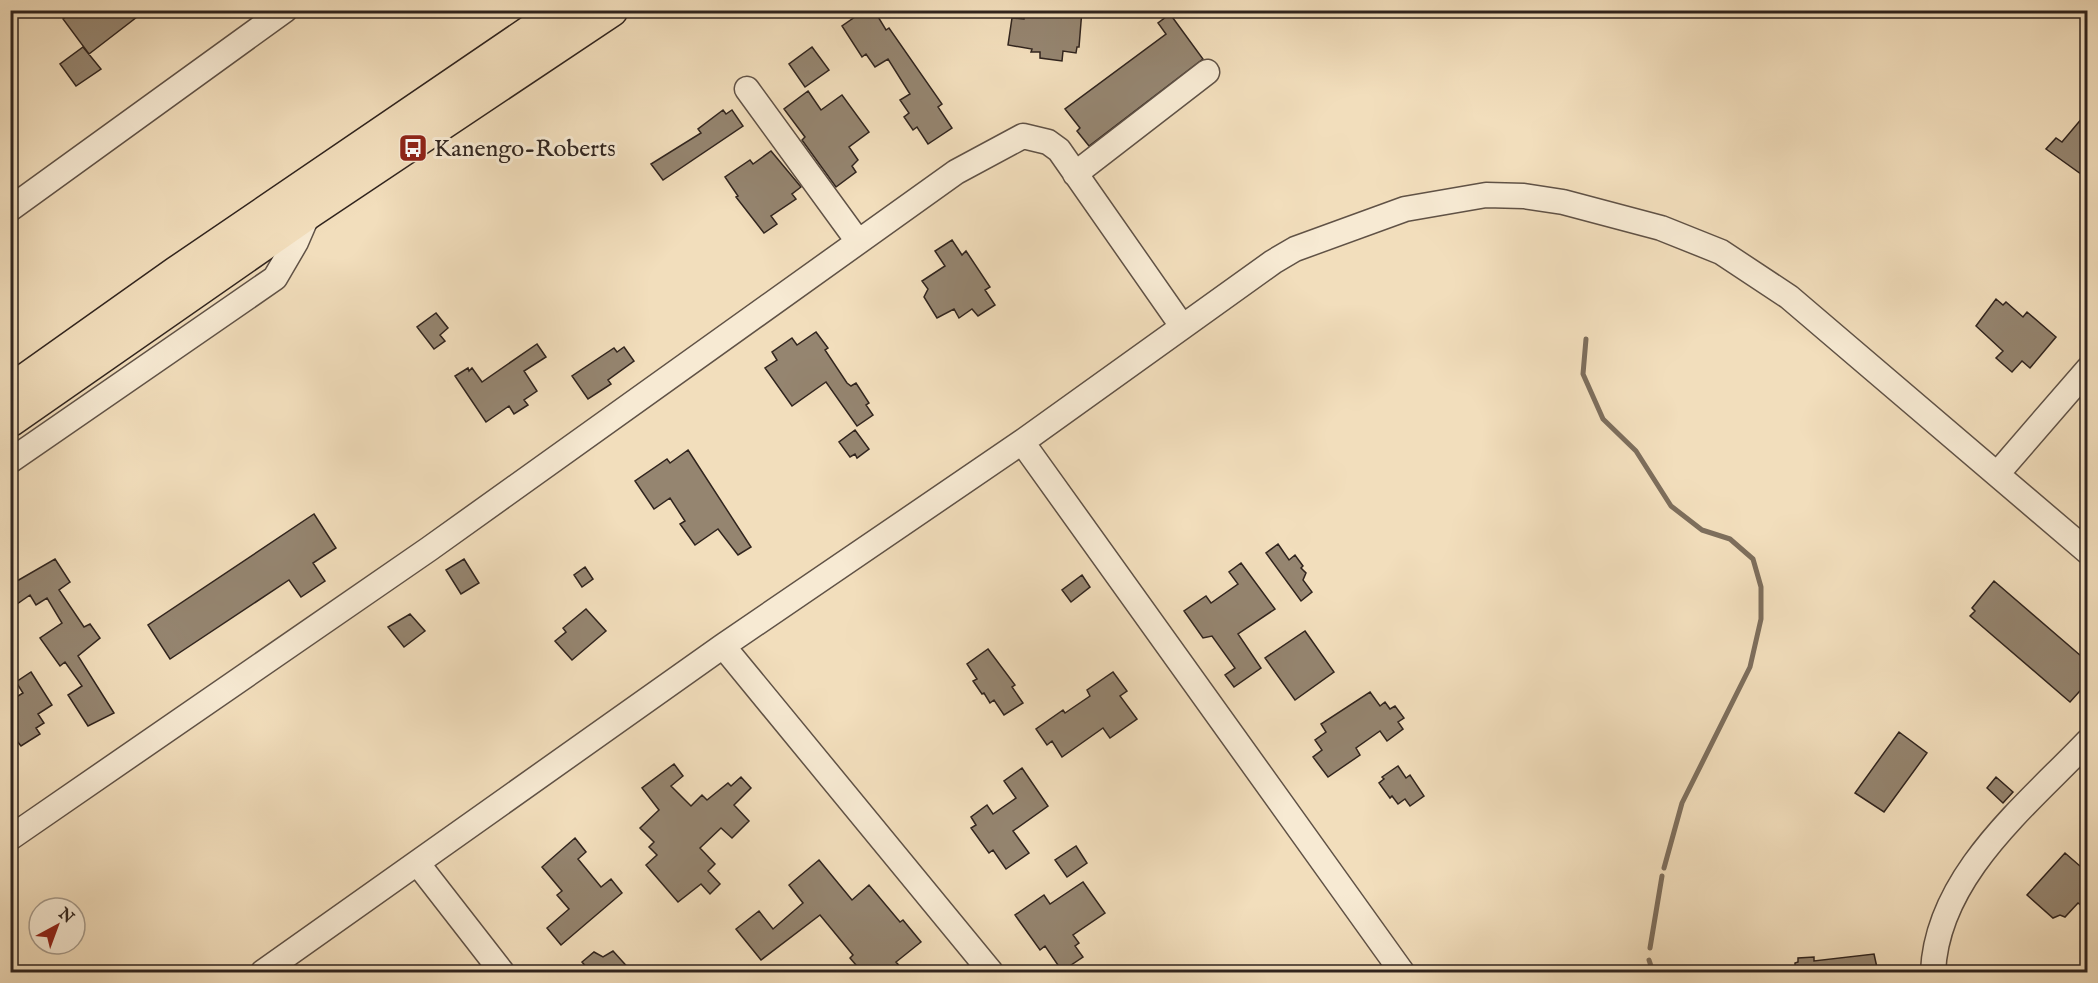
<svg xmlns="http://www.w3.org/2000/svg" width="2098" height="983" viewBox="0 0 2098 983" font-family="'IM FELL English',serif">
<rect width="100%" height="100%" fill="#f2debc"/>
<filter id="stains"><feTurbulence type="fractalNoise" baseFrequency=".00333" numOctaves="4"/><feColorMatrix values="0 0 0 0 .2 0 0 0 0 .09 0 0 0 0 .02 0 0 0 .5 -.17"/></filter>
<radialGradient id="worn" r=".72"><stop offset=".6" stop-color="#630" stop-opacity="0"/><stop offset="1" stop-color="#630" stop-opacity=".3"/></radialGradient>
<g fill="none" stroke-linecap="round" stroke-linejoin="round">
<path stroke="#7d6e5c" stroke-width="5" d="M1586,339L1583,374L1603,419L1636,451L1671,506L1702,530L1730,539L1753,559L1761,587V619L1750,667L1682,803L1664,868
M1650,948L1662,876
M1649,960L1653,972"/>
</g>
<path fill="#958570" stroke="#30241e" stroke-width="1.5" d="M74,10H146L89,54L63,19Z
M865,10H874L886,30L889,28L942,104L938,107L952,128L928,144L917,127L913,130L904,117L909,113L900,100L910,94L888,59L875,67L866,54L862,57L842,26Z
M1025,10H1082L1079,47H1077L1076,53L1063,51L1062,61L1040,58V52H1031L1032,49L1008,45L1012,18L1024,19Z
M1170,14L1203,59L1089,146L1077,131L1080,128L1065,109L1166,34L1158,23Z
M83,47L101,69L76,86L60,64Z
M812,47L829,70L805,87L789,64Z
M808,91L821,110L842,95L869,132L849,147L858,160L852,166L856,172L836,187L802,140L805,137L784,109Z
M723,110L726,114L732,110L743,126L663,180L651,164L701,133L698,129Z
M2088,111V179L2046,149L2056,138L2062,142Z
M771,151L801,187L792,194L796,199L771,216L777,224L764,233L736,197L738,196L725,177L750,160L753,164Z
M952,240L962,255L966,251L990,287L985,290L995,305L978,316L972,309L959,318L954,309L937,318L924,297L928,289L922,281L945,266L935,251Z
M1996,299L2003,305L2006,302L2023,317L2027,312L2056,337L2030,368L2022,361L2012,372L1996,358L2003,351L1976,326Z
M436,313L448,328L440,335L445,341L434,349L417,327Z
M816,332L828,348L825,350L847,383L851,386L856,383L869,403L866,405L873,415L857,426L826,382L792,406L765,368L777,360L772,352L792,338L797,345Z
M537,344L546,357L524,371L537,391L524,400L528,405L514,414L509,406L486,422L455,376L468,368L469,371L472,368L482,382Z
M624,347L634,361L608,380L611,384L588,399L572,376L614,348L617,352Z
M855,430L869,449L857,458L855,454L850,457L839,442Z
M688,450L751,547L738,555L718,529L695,545L680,524L685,521L670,498L654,509L635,481L667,459L670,463Z
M314,514L336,548L313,563L325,581L301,597L289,580L170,659L148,625Z
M1278,544L1289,560L1295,555L1303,566L1301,568L1306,573L1303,580L1312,592L1301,601L1266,553Z
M55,559L70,582L59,590L84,627L90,624L100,638L78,656L114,713L88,726L68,695L82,686L65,662L60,666L40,638L62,623L47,598L36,605L30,595L17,604L10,595V585Z
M464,559L479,583L461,594L446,570Z
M1241,563L1275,609L1238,634L1261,668L1234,687L1225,675L1235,668L1212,636L1203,638L1184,611L1206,596L1211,603L1238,584L1229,572Z
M585,567L593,579L582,587L574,575Z
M1082,575L1090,587L1071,602L1062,590Z
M1994,581L2088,662V682L2070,702L1970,616L1975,611L1972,608Z
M586,609L606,631L572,660L555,641L566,632L563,628Z
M410,614L425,631L404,647L388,627Z
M1305,631L1334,672L1295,700L1265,658Z
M988,649L1015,685L1012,687L1023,703L1004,715L994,700L990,703L984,693L982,694L973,681L977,679L967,664Z
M31,672L52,705L38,714L44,723L36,728L40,734L21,746L17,741L10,745V701L23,693L16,682Z
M1113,672L1127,691L1120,696L1137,719L1110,738L1103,728L1062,757L1052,741L1047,745L1036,729L1063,710L1065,713L1090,696L1087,690Z
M1370,692L1380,706L1385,702L1390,709L1395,706L1404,718L1398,722L1403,729L1387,741L1380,731L1356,748L1360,755L1328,777L1313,757L1322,750L1315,740L1326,732L1321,724Z
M1899,732L1927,753L1884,812L1855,793Z
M674,764L683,776L671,786L691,806L702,795L707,800L728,783L731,786L741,777L751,788L734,805L749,821L732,838L721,828L700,848L715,864L708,871L720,884L710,894L701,884L678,902L646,865L657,855L649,847L654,842L640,828L659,810L642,788Z
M1398,766L1406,778L1410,775L1424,796L1410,806L1405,799L1398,804L1392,796L1390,798L1379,783L1384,779L1382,777Z
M1022,768L1048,806L1013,831L1029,853L1006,869L993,850L989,853L971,828L976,825L971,817L987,805L993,814L1016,798L1004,781Z
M1996,777L2013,792L2003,803L1987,788Z
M575,838L586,852L578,859L601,887L611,879L622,893L561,945L547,928L569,909L557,895L562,891L542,867Z
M1076,846L1087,863L1067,877L1055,860Z
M2065,853L2088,873V911L2078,903L2065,917L2060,915L2053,918L2027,895Z
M819,860L852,900L869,885L900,922L903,920L921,942L896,962L905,972H862L850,958L853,955L820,915L761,960L736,929L759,911L773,929L803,903L789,885Z
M1083,882L1105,913L1073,935L1079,943L1075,946L1083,957L1062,971L1045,946L1040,950L1015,915L1044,895L1050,904Z
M613,951L632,972H585L588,969L582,962L594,952L603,957Z
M1874,954L1878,972H1795V963L1798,962V958L1814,957V961Z"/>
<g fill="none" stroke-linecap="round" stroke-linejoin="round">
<g stroke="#605246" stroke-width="27">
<path id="minor" d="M747,89L857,240
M1075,174L1207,72
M10,209L285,10
M1022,442L1402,972
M10,461L275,278L296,242L309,212
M1998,473L2088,369
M723,646L991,972
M10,838L429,549L956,172L1023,136L1048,142L1059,150L1182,326
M418,864L502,972
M263,972L723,646L1022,442L1273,262L1295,249L1405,209L1486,195L1524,196L1563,202L1661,228L1721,252L1789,297L2088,552
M1933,972C1937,876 2026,806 2088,741"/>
</g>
<g stroke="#30241e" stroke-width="36">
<path id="highway" d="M22,383L177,273L563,10
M10,420L310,211L611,10"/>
</g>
<use href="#minor" stroke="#f7ead3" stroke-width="24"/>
<use href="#highway" stroke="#f2debc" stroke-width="33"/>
</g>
<defs>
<g id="bus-square" transform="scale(1.5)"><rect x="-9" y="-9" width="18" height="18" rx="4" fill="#8f2418" stroke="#f7ead3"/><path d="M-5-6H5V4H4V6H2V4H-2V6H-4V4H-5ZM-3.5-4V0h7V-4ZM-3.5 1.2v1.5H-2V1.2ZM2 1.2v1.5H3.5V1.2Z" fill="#fff"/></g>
</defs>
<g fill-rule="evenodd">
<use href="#bus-square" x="413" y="148"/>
</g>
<g text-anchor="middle" stroke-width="6" stroke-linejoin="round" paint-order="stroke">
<g font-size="24" fill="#30241e" stroke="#f7ead3" text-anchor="start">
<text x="434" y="156">Kanengo-Roberts</text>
</g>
</g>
<rect width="2098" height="983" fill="none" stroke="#f2debc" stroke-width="36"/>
<rect x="12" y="12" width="2074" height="959" fill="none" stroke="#30241e" stroke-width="3"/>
<rect x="18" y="18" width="2062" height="947" fill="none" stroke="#30241e" stroke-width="1.5"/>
<g transform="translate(57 926) rotate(41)"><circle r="28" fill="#f7ead3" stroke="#a79b8b" stroke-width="1.5"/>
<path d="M0-4.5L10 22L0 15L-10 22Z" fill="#8f2418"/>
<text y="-9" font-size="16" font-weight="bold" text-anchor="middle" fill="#30241e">N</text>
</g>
<rect width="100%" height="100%" filter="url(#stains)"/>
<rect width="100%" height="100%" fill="url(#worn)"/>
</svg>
